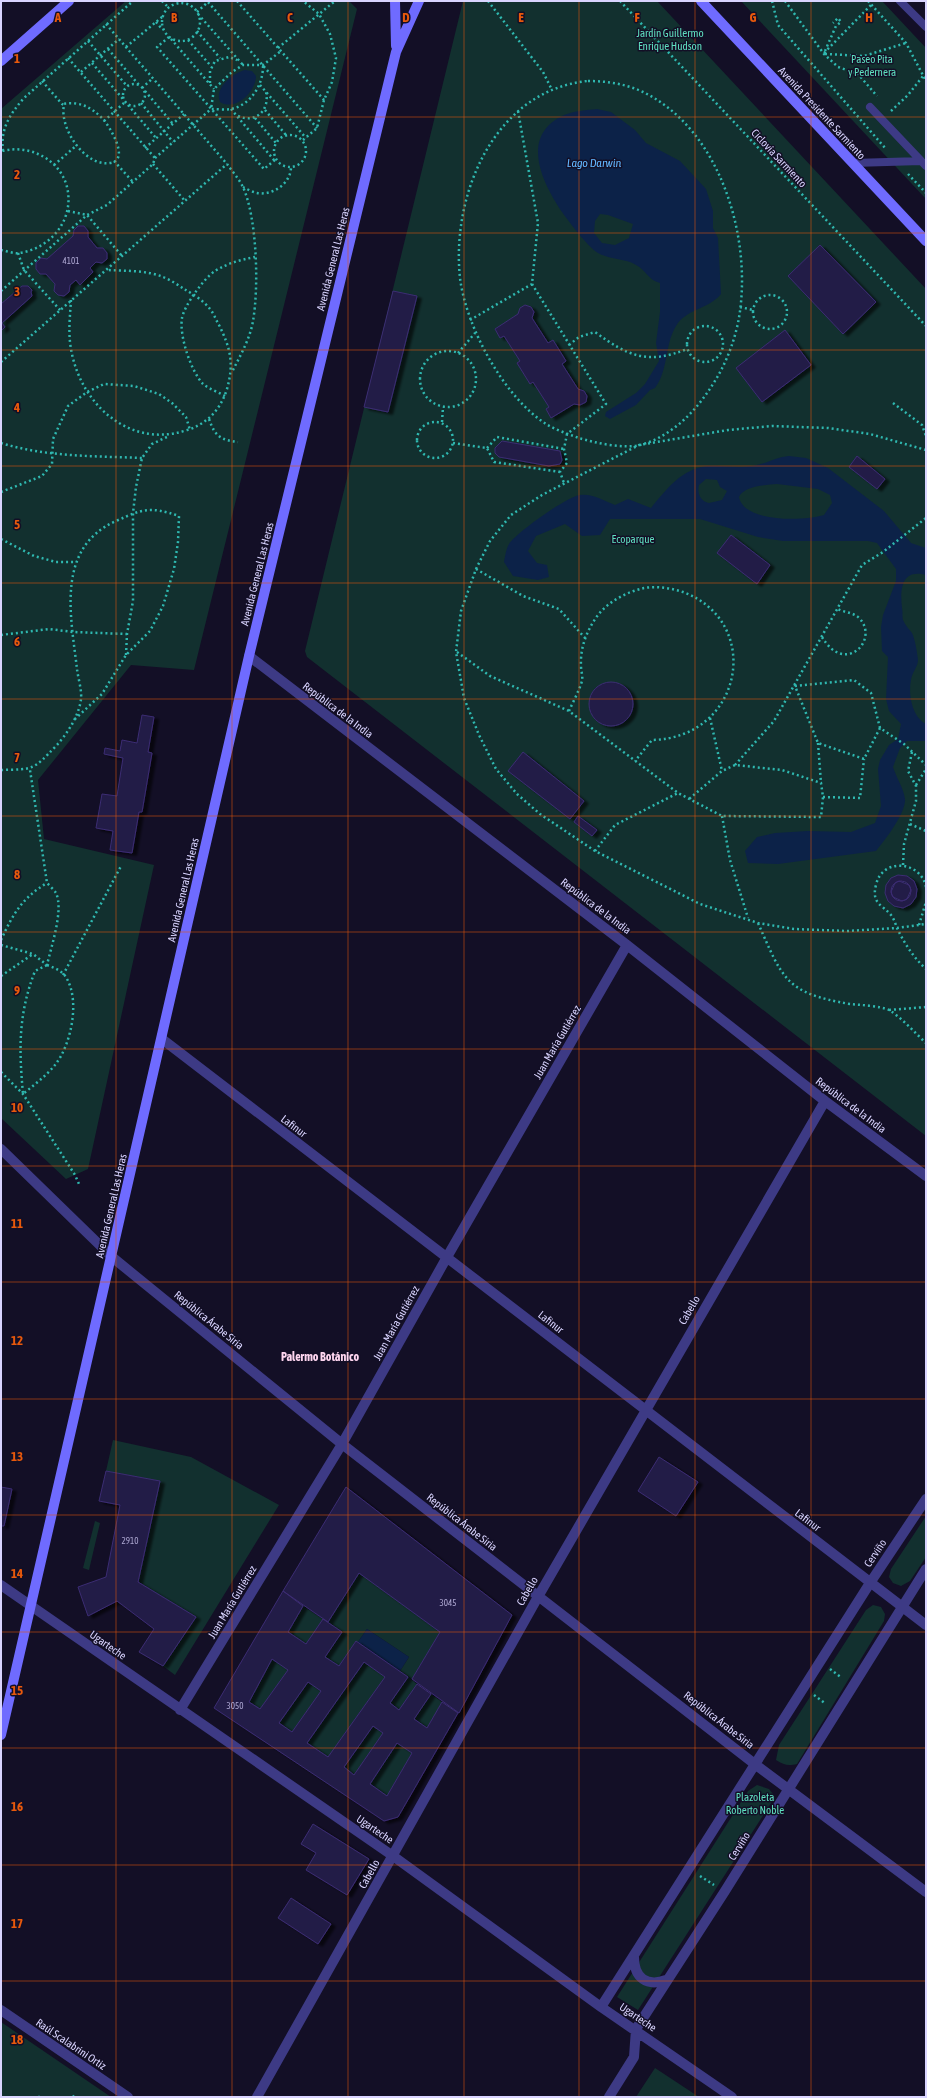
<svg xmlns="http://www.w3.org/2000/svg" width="927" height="2098" viewBox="0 0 927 2098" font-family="'Asap Condensed',sans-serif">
<defs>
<filter id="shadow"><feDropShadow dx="4.5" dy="2.5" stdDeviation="1" flood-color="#0009"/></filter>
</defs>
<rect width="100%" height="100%" fill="#130f26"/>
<path fill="#12302f" d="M126,1H349L357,9L194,670L131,665L38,780L44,839L154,865L88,1169L66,1179L1,1118V109Z
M463,1H657L926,289V1136L307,657L305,651Z
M741,1H882L926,48V199Z
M113,1440L191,1457L279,1505L175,1675L163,1666L196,1617L138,1582L160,1481L106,1471Z
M926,1516V1557L910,1581L901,1586L893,1583L889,1577L891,1569Z
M95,1521L100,1523L89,1570L83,1568Z
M359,1573L440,1632L412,1679L400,1671L409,1657L367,1629L358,1642L356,1641L339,1666L325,1657L342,1632L350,1637L328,1622Z
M873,1605L881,1607L885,1614L884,1621L797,1764C788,1766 784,1765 776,1760L779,1745L866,1610Z
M303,1606L323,1619L306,1644L288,1632Z
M272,1659L288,1670L260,1709L249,1702Z
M364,1662L385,1677L328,1757L307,1743Z
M408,1677L417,1684L399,1710L390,1703Z
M308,1682L321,1691L292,1732L279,1723Z
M431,1694L442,1702L427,1728L414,1719Z
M373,1726L383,1733L354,1775L344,1767Z
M397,1743L412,1753L387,1796L370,1784Z
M757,1785L769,1789L773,1794V1800L638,2010L617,1997L748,1791Z
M1,2022L111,2097H1Z
M655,2068L699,2097H636Z"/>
<path fill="#0c2248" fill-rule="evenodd" d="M245,70L252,71L256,76C256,91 236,112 220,102C214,88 233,73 245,70Z
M597,109L611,112L635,130L646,143L680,161L706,189L713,211V228L718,238L721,294C709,309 686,309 676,326C664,346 669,369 655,388L650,390L636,405L610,419L605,416L606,412L636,393L645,384L659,361L656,343L660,312V283C648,280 646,270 636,265C625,258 610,260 598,253C587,246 570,223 562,212C542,182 519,136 564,115C574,111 587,110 597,109ZM600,214L608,215L633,224L629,238L615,245L602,243L594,233L595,221Z
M789,456L806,458L828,468L884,511L911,543L926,548V575C901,568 900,590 902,608C903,612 902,617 903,620C905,625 909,629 912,633C915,639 917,652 918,660C918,667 912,672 911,680C908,694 912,717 926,724V741H907L900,748L893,767C896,777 904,789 905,799C906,813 885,840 876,851L778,864L748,863L745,851L757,837L775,833L808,831L851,832L875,823L881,806L878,769L880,760L889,745L898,739L901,724L889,711L886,699L888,657L882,651L881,627L883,615L896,581V569L877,543L868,541H783L758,537L700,519H610L600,535L582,536L565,524L536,536L528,551L537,563L547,565L549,577L538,580L513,576L504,562C505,557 506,549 509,544C516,533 566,497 580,495C591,493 605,501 615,505L628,499L651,508C666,490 682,468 708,466C722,465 737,468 751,466C764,465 776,457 789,456ZM706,479L717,480L720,487L727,491L722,500L709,503C700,501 697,493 699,485ZM777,484L818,489L830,495L832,503L824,515C804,521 744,523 739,497C744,486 766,485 777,484Z
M367,1629L409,1657L400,1671L358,1642Z"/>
<path fill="#241b47" stroke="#3b2d73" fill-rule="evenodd" filter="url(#shadow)" d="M78,226H84L88,231V237L97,248H103L107,253V259L102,263L96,262L90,268L93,272L80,285L76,280L70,285L69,292L64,296L58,295L54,291L55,284L46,274H40L36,269V263L41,258L47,259L73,236L74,230Z
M820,245L876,302L843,334L788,276Z
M22,286H28L32,290L31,292L32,296L2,323L5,327L1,331V304Z
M393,291L417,296L388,412L364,407Z
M525,305L531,307L534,312L532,318L548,343L553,340L566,361L562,364L578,389L584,391L587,396L586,402L580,405L574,404L551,418L546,409L549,407L533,382L530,384L517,363L520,361L504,336L500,338L495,329L518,314L520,308Z
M785,330L811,365L762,402L736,368Z
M502,441L560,451L562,460L560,464L549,466L499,457L495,453V448Z
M857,456L885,479L877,489L849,467Z
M731,535L770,565L757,584L717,553Z
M589 704a22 22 0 1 1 44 0a22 22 0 1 1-44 0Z
M142,715L154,717L148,752L152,753L142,812H139L132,853L110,850L113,831L96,828L102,794L117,796L123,758L104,754L105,748L120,751L122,740L137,743Z
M523,752L584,801L570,819L508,771Z
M578,816L597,830L592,836L574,822Z
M898,875L907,876L914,881L917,889L916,897L911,904L903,908L894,906L888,901L885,893L886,885L891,878ZM899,881L909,885L911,890L907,899L902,901L893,897L891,892L895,883Z
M891 891a10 10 0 1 1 20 0a10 10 0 1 1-20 0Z
M659,1457L698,1482L676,1516L638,1491Z
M106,1471L160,1481L138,1582L196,1617L163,1666L139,1652L154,1629L117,1601L88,1616L78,1587L106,1577L120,1505L99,1501Z
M1,1487L12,1489L4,1526H1Z
M346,1487L512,1615L459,1713L412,1679L440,1632L359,1573L328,1622L283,1591Z
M283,1591L303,1606L288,1632L306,1644L323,1619L342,1632L325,1657L339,1666L356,1641L408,1677L390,1703L399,1710L417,1684L431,1694L414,1719L427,1728L442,1702L458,1713L398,1817L384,1821L214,1708ZM272,1659L288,1670L260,1709L249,1702ZM364,1662L385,1677L328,1757L307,1743ZM308,1682L321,1691L292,1732L279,1723ZM373,1726L383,1733L354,1775L344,1767ZM397,1743L412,1753L387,1796L370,1784Z
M313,1824L369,1859L347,1895L306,1870L316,1853L301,1844Z
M291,1898L331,1924L318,1944L278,1918Z"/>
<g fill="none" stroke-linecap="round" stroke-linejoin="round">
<path stroke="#2fb8b0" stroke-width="2.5" stroke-dasharray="2 3" stroke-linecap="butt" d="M162,1L168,7
M237,1L324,100
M488,1L543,72L552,90
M620,1L926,326
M772,1L778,25L886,149
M785,1L824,54L838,67L858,74L877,96
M868,1L906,43L926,81
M162 22a19 19 0 1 1 38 0a19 19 0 1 1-38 0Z
M197,12L208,2L317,128
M198,14L243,65
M156,22L162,29
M106,24L227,164C232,171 239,179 243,187C257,218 259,287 253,321C250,339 240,356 232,372
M197,31L220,58
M169,37L157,47L264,169L276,159
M171,39L214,89
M188,40L211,66
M88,41L127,86
M126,47L162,17
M278,48L335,1
M108,49L139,85
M825,51L836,26L841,22L838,18L833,23
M824,53L871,5
M825,54L864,56L906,43
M68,58L155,158
M92,63L123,99
M263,66C263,85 251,105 231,109C225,110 217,109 211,109L214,89L232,72L243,65H263L281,51
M81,72L119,39
M42,81L62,104L64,105C59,128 85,167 110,163C131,160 109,126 103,119C91,107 80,101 62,104
M588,81C607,81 626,84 643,92C722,130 754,243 738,323C731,355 718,380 698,405C683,423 663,439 640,445C624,449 595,443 579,438C568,434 556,430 546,424C504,397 466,327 460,278C451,194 495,90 588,81Z
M210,83V71L215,61L229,57L237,60
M123 95a11 11 0 1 1 22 0a11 11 0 1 1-22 0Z
M260,85L306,138
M142,88L153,78
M145,91L173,124
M141,103L173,142
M128,105L156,138
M231,109L274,160
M265,110L286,135
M518,111L538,223L532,284L606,404L567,434L564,449L567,463L560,472L564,483
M891,111L908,95L923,76
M238,116C256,124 270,110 266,92
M255,118L276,143
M104,121L125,102
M274 151a16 16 0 1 1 32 0a16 16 0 1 1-32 0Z
M303,140L317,128L324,100L332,82L336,58L330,34L319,14L303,1
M145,148L184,114
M3,151C0,129 10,114 24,98L133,1
M114,161L133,182
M153,164L185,201
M54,165L77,145
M908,174L926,193
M243,187C247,189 252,192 257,193C273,196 291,183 291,167
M68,211L87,215L122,256
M1,250C7,251 14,254 19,253C50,249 75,220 67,187C60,159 29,144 2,151
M18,253L24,270L60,310
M1,291L87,215L107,205L153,164L155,158L211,109
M753 312a17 17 0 1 1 34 0a17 17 0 1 1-34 0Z
M71,300C70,316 68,333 71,349C80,403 128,448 184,431C206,425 220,411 227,389C234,364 231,349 219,325C216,320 214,314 210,309C204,301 193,294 184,289C178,285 171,280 163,277C147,270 124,271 107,270
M740,307L753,310
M470,320L532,284
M687 344a18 18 0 1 1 36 0a18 18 0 1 1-36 0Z
M569,345L579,337L595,332C628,356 647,365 687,349
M420 379a28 28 0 1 1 56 0a28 28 0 1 1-56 0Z
M458,353L475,333
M1,362L227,164
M225,396C218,392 209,389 203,384C191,371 179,336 182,318C184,306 204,278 215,271C228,263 240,260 255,257
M893,403L922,425L926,436
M209,419C215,436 220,440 238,442
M417 440a18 18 0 1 1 36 0a18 18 0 1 1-36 0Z
M442,422L443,407
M1,443C46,457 95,456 142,458
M453,443L487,448L494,462L560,472
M487,448L497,437L564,449
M926,450L870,434L828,428L772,426L728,430L639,445L542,495L511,515L490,541L476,569L461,611L456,652L464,698L479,735L496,769L517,794L540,814L595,851L700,904L758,923L794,929L847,931L897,928L926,924
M1,492L42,476L52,464L53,439L68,406L87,392L104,384L134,386L159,394L172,403L186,417L190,430
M1,539L34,556L56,562H76
M476,569L523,596L559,609L585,638
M1,635L49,629L73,632L127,634
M822,637C845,676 879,640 860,619C854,612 845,613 838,609
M457,652L490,676L569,711L678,793L722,816L821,817L823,797L821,783L782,770L735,765L722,771L689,799
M126,655L127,634L133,601V513L136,487L142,458L152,444L169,436
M569,711C573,702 579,691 582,681C583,676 581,671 581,666C580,647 587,630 598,615C609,601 627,592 644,588C657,586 671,588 683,592C764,622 743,738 652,740L635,761
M710,718L722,771
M880,728L864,759L818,743L795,686L854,680L871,693L880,728L904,744L926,765
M818,743L821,783
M735,765L774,721L862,565L883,552L926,518
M1,770C34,769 32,771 56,746C67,734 79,716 81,699C82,690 78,678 77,669C71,617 55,548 116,521C143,509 149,506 179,516L178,542L174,569L163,606L150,631L126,655L102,694L75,719
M916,785L926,769
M823,797L860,798L864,759
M722,816L730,860L748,918
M910,824L926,831
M595,851L615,825L678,793
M903,865L904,844L916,801V786L908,771L912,752
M926,887C921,861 882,857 876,885C871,904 883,905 891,915C895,920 896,927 899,932C906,946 915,959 926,969
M758,923C783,979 785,993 850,1004C860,1005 881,1006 889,1010C901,1017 915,1033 926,1043
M919,925L926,902
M1,940C13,914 22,898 47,883
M1,945L33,954L47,965C51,947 64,910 56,893C54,890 50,886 47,883L30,770
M47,965C55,968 63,971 67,979C80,1002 71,1045 55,1065C46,1076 34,1085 23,1094C19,1049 18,1015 35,971Z
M63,975L121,866
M1,976L33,954
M889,1010L926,1007
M1,1072L23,1094L75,1175L79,1184
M830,1669L842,1678
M814,1695L826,1704
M700,1876L714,1885
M38,2097H42
M73,2097L76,2093"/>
<path stroke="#3d3a85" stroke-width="8" d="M900,1L926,27
M870,107L926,166
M853,163L921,161"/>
<path stroke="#3d3a85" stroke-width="10" d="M249,656L627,945L825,1101L926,1176
M162,1039L926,1625
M1,1149L112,1257L342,1444L756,1765L926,1892
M1,1585L393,1856L601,2007L732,2097
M180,1710L342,1444L447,1257L627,945
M634,1957C634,1978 647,1987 666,1980
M601,2007L870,1583L926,1499
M1,2010L128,2097
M257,2097L539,1595L825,1101
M609,2097L634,2057L636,2029L725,1891L926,1569"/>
<path stroke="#6f6bff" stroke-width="10" d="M395,1L396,46
M701,1L926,241
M1,61L69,1
M1,1735L249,656L396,52L419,1"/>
</g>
<path fill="none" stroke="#e8590c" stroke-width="1" stroke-opacity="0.55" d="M116,1V2097M232,1V2097M348,1V2097M464,1V2097M579,1V2097M695,1V2097M811,1V2097M1,117H926M1,233H926M1,350H926M1,466H926M1,583H926M1,699H926M1,816H926M1,932H926M1,1049H926M1,1166H926M1,1282H926M1,1399H926M1,1515H926M1,1632H926M1,1748H926M1,1865H926M1,1981H926"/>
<g text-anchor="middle" stroke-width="3" stroke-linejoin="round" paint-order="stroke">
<g font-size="9" fill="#aca6d1">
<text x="71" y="264">4101</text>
<text x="130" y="1544">2910</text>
<text x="448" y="1606">3045</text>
<text x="235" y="1709">3050</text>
</g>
<g font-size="11" fill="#5fe0c0" stroke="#130f26">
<text x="670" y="37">Jardín Guillermo<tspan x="670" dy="13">Enrique Hudson</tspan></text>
<text x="872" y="63">Paseo Pita<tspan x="872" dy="13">y Pedernera</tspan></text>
<text x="633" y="543">Ecoparque</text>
<text x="755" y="1801">Plazoleta<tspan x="755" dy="13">Roberto Noble</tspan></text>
</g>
<g font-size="11" fill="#d9d4ff" stroke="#130f26">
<text transform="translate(822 113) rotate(47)" y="4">Avenida Presidente Sarmiento</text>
<text transform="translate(779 158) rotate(47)" y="4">Ciclovía Sarmiento</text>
<text transform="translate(333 259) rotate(-76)" y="4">Avenida General Las Heras</text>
<text transform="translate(257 574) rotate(-76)" y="4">Avenida General Las Heras</text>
<text transform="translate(338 710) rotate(37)" y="4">República de la India</text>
<text transform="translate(183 890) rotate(-77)" y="4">Avenida General Las Heras</text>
<text transform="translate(596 906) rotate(37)" y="4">República de la India</text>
<text transform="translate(557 1042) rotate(-60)" y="4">Juan María Gutiérrez</text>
<text transform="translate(851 1105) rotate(37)" y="4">República de la India</text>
<text transform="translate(294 1126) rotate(37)" y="4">Lafinur</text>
<text transform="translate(111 1206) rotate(-77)" y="4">Avenida General Las Heras</text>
<text transform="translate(689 1310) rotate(-60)" y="4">Cabello</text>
<text transform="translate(209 1320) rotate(39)" y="4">República Árabe Siria</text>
<text transform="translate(551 1322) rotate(38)" y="4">Lafinur</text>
<text transform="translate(396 1323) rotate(-61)" y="4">Juan María Gutiérrez</text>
<text transform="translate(808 1520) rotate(37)" y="4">Lafinur</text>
<text transform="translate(462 1522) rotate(38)" y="4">República Árabe Siria</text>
<text transform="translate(875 1553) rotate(-56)" y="4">Cerviño</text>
<text transform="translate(527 1591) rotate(-60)" y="4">Cabello</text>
<text transform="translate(232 1602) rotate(-59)" y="4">Juan María Gutiérrez</text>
<text transform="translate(108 1645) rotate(35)" y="4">Ugarteche</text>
<text transform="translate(719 1720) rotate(38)" y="4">República Árabe Siria</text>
<text transform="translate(375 1829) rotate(34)" y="4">Ugarteche</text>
<text transform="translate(739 1846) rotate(-58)" y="4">Cerviño</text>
<text transform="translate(369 1874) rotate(-61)" y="4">Cabello</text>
<text transform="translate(638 2017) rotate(34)" y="4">Ugarteche</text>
<text transform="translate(71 2044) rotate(34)" y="4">Raúl Scalabrini Ortiz</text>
</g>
<g font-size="12" font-style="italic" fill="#62b6ff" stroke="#130f26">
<text x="594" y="167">Lago Darwin</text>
</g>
<g font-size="12" font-weight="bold" fill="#ffd6f0" stroke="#130f26">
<text x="320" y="1361">Palermo Botánico</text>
</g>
</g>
<g font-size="13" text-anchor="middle" font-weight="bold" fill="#e8590c" stroke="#130f26" stroke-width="3" stroke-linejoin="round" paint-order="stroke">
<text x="58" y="22">A</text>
<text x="174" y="22">B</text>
<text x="290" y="22">C</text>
<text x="406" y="22">D</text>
<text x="521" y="22">E</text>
<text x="637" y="22">F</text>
<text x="753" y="22">G</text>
<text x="869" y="22">H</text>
<text x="17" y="63">1</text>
<text x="17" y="179">2</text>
<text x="17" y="296">3</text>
<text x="17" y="412">4</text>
<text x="17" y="529">5</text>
<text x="17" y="646">6</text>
<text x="17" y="762">7</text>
<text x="17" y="879">8</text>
<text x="17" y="995">9</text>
<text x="17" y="1112">10</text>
<text x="17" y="1228">11</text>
<text x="17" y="1345">12</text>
<text x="17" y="1461">13</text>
<text x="17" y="1578">14</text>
<text x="17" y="1695">15</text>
<text x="17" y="1811">16</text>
<text x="17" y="1928">17</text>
<text x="17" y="2044">18</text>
</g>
<rect width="927" height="2098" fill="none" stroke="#d9d4ff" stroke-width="4"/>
</svg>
